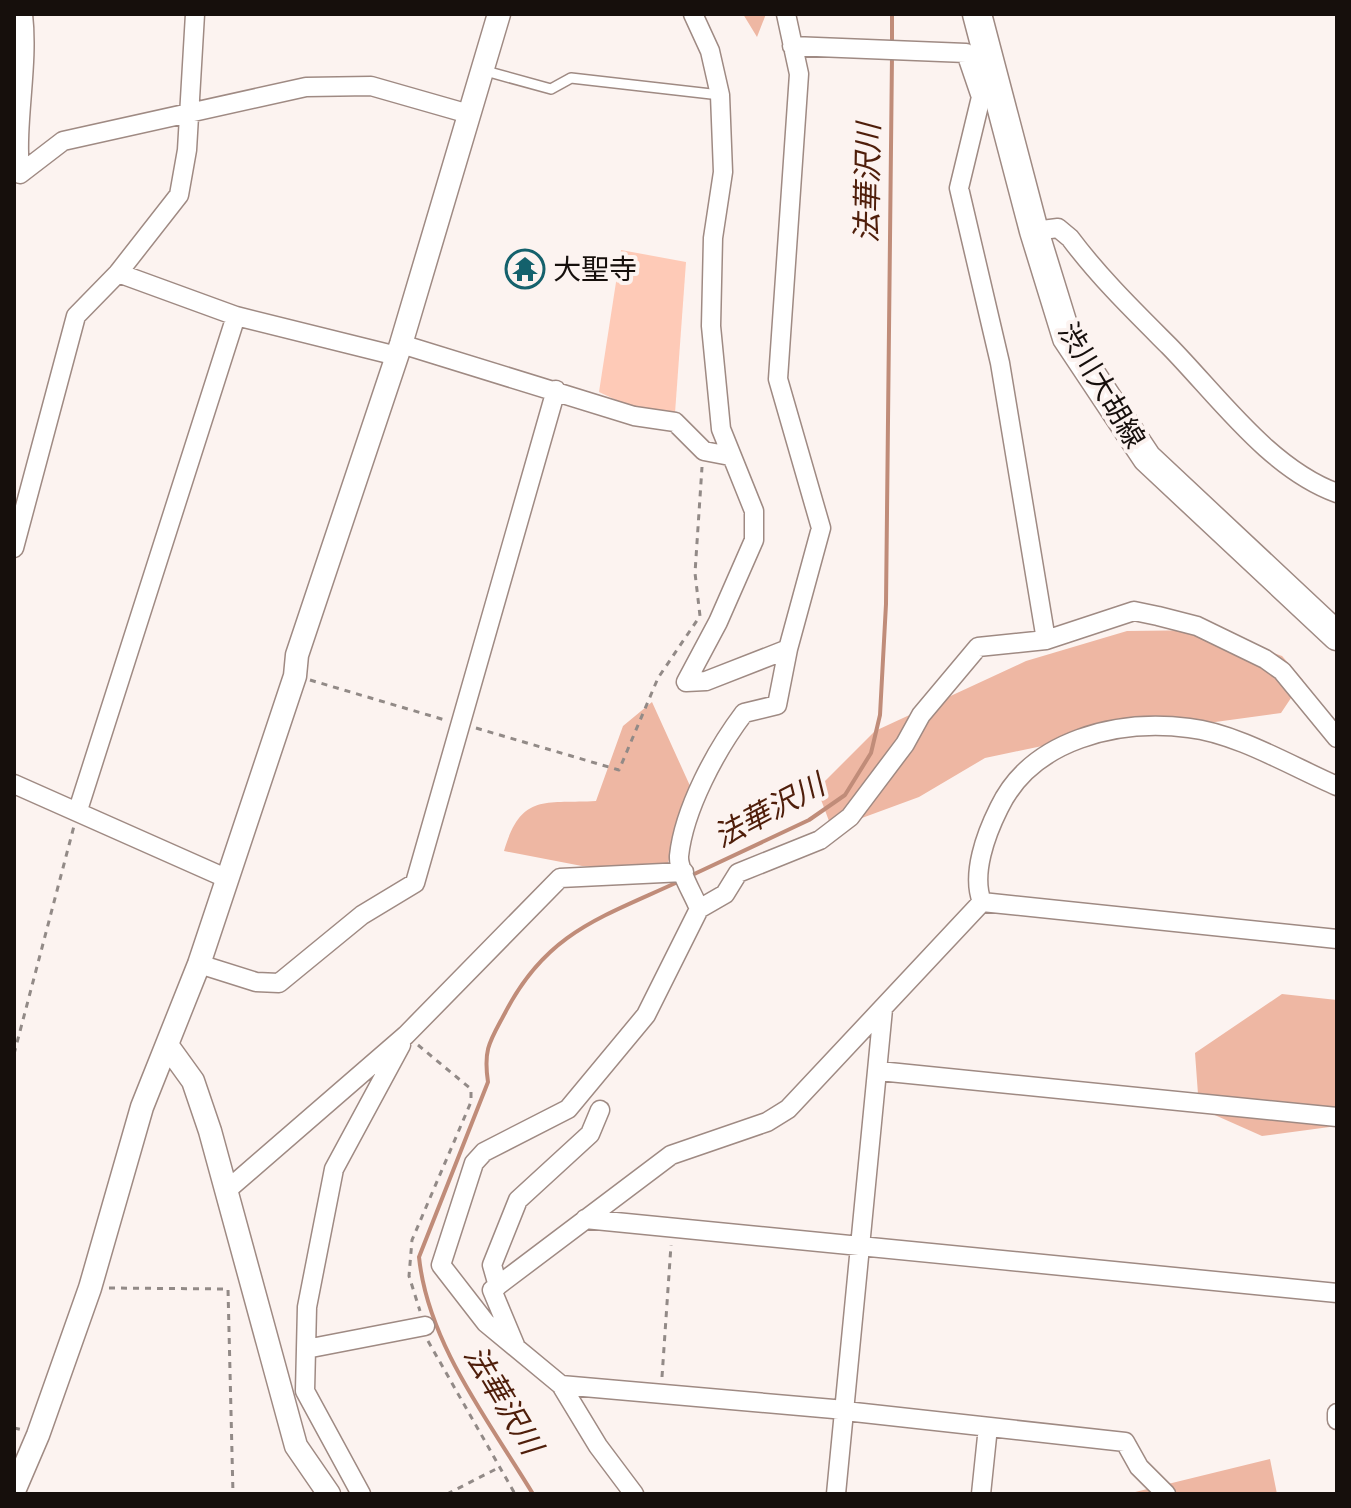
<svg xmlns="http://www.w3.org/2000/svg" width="1351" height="1508" viewBox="0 0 1351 1508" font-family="'IBM Plex Sans','Noto Sans JP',sans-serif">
<rect width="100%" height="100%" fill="#fcf3f0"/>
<path fill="#fecab7" d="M621,250L686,262L675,413L633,408L599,392Z"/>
<path fill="#eeb7a3" d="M743,14H766L757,37Z
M1209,630L1282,656L1303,680L1281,713L1047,745L985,758L919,797L832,829L817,789L875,731L1026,661L1127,631Z
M652,702L691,788L666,869L582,866L504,851C521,793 544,804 596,801L623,726Z
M1282,994L1337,1000V1126L1262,1136L1199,1108L1195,1053Z
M1270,1459L1277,1494H1127Z"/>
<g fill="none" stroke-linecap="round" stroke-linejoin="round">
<path stroke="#c08c79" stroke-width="4" d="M892,44V14
M690,876L809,820L845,795L871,753L880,715L886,604L892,56
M533,1494C489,1421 428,1344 419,1257L488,1082C483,1049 490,1041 505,1013C547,931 603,917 682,880"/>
</g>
<path fill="#85c9d4" d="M513,254L542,260L538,284L508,279Z"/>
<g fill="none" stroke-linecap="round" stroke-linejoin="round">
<g stroke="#9f8a83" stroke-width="12">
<path id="service" d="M482,70L551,89L571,78L720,95"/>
</g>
<g stroke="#9f8a83" stroke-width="21">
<path id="minor" d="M23,14C29,67 15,120 20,174L63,141L306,87L371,86L469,114
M693,14L710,51L720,95L723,172L713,238L711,326L721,429L754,511V540L718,622L686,682L706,681L788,649
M792,46L966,53L981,97L959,188L1000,363L1046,640
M1034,231L1058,228L1070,238C1100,278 1134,311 1169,346C1218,396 1270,469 1337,493
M118,273L236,316L397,356
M401,344L634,416L675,422L704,451L730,456
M14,548L76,316L118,273L179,195L187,150L195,14
M14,784L228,879
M78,810L236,316
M982,902C971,874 986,834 999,808C1032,739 1118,719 1189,728C1236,733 1293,767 1337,786
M982,902L1337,939
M699,909C694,895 678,871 679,856C684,809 716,750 744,713L777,705L788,649L821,528L778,379L799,74L786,14
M199,964L256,982L279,983L362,915L415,883L556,390
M879,1071L1337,1117
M226,1191L406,1035L560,878L684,872
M585,1219L1337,1293
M498,1286L492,1265L518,1200L590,1134L600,1110
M515,1345L492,1290L671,1155L767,1122L788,1109L982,902
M306,1349L425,1326
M561,1385L845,1410
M845,1411L1125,1442L1139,1467L1166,1494
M1337,1413V1420
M361,1494L305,1391L307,1307L334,1169L401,1045
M634,1494L598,1446L561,1385L486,1323L441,1265L474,1163L484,1152L568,1109L646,1015L699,909L725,894L738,873L820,840L850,817L905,744L921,715L978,647L1046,640L1134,611L1158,616L1197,626L1265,659L1282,671L1337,738
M836,1494L883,1009
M981,1494L988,1427"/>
</g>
<g stroke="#9f8a83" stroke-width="25">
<path id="tertiary" d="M167,1045L193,1081L210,1131L296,1446L329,1494
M14,1491L38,1435L90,1288L142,1107L199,964L295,676L297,655L401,344L499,14"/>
</g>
<g stroke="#9f8a83" stroke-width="31">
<path id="primary" d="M977,14L1034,231L1067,338L1147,458L1337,636"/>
</g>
<path stroke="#928a87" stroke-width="3" stroke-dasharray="6 6" stroke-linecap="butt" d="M310,680L445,720
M476,728L619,770L658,678L700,616L695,573L702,467
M418,1045L471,1089V1102L412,1240L409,1276L420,1311
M14,1054L74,826
M109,1288L228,1289L233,1494
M428,1341L515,1494
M662,1377L671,1245
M14,1428L23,1430
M447,1494L500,1467"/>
<use href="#service" stroke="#fff" stroke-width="9"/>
<use href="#minor" stroke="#fff" stroke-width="18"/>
<use href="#tertiary" stroke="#fff" stroke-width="22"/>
<use href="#primary" stroke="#fff" stroke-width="28"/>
</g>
<defs>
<g id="temple-ring" transform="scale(2)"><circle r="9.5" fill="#fcf3f0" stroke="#14616c" stroke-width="1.5"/><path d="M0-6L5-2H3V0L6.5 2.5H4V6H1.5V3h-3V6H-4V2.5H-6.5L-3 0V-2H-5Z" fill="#14616c"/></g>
</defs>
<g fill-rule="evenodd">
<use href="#temple-ring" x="525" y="269"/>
</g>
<g text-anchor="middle" stroke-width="8" stroke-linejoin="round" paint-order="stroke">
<g font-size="28" fill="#160f0c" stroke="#fcf3f0" text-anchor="start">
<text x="553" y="279">大聖寺</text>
</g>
<g font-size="28" fill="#160f0c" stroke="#fcf3f0">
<text transform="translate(1102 385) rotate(59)" y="10">渋川大胡線</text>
</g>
<g font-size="30" font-style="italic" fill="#4f1e0a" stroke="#fcf3f0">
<text transform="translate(868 183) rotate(-89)" y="10">法華沢川</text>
<text transform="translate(769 811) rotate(-28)" y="10">法華沢川</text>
<text transform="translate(503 1400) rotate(59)" y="10">法華沢川</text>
</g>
</g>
<rect width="1351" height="1508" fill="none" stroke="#160f0c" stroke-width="32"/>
</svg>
